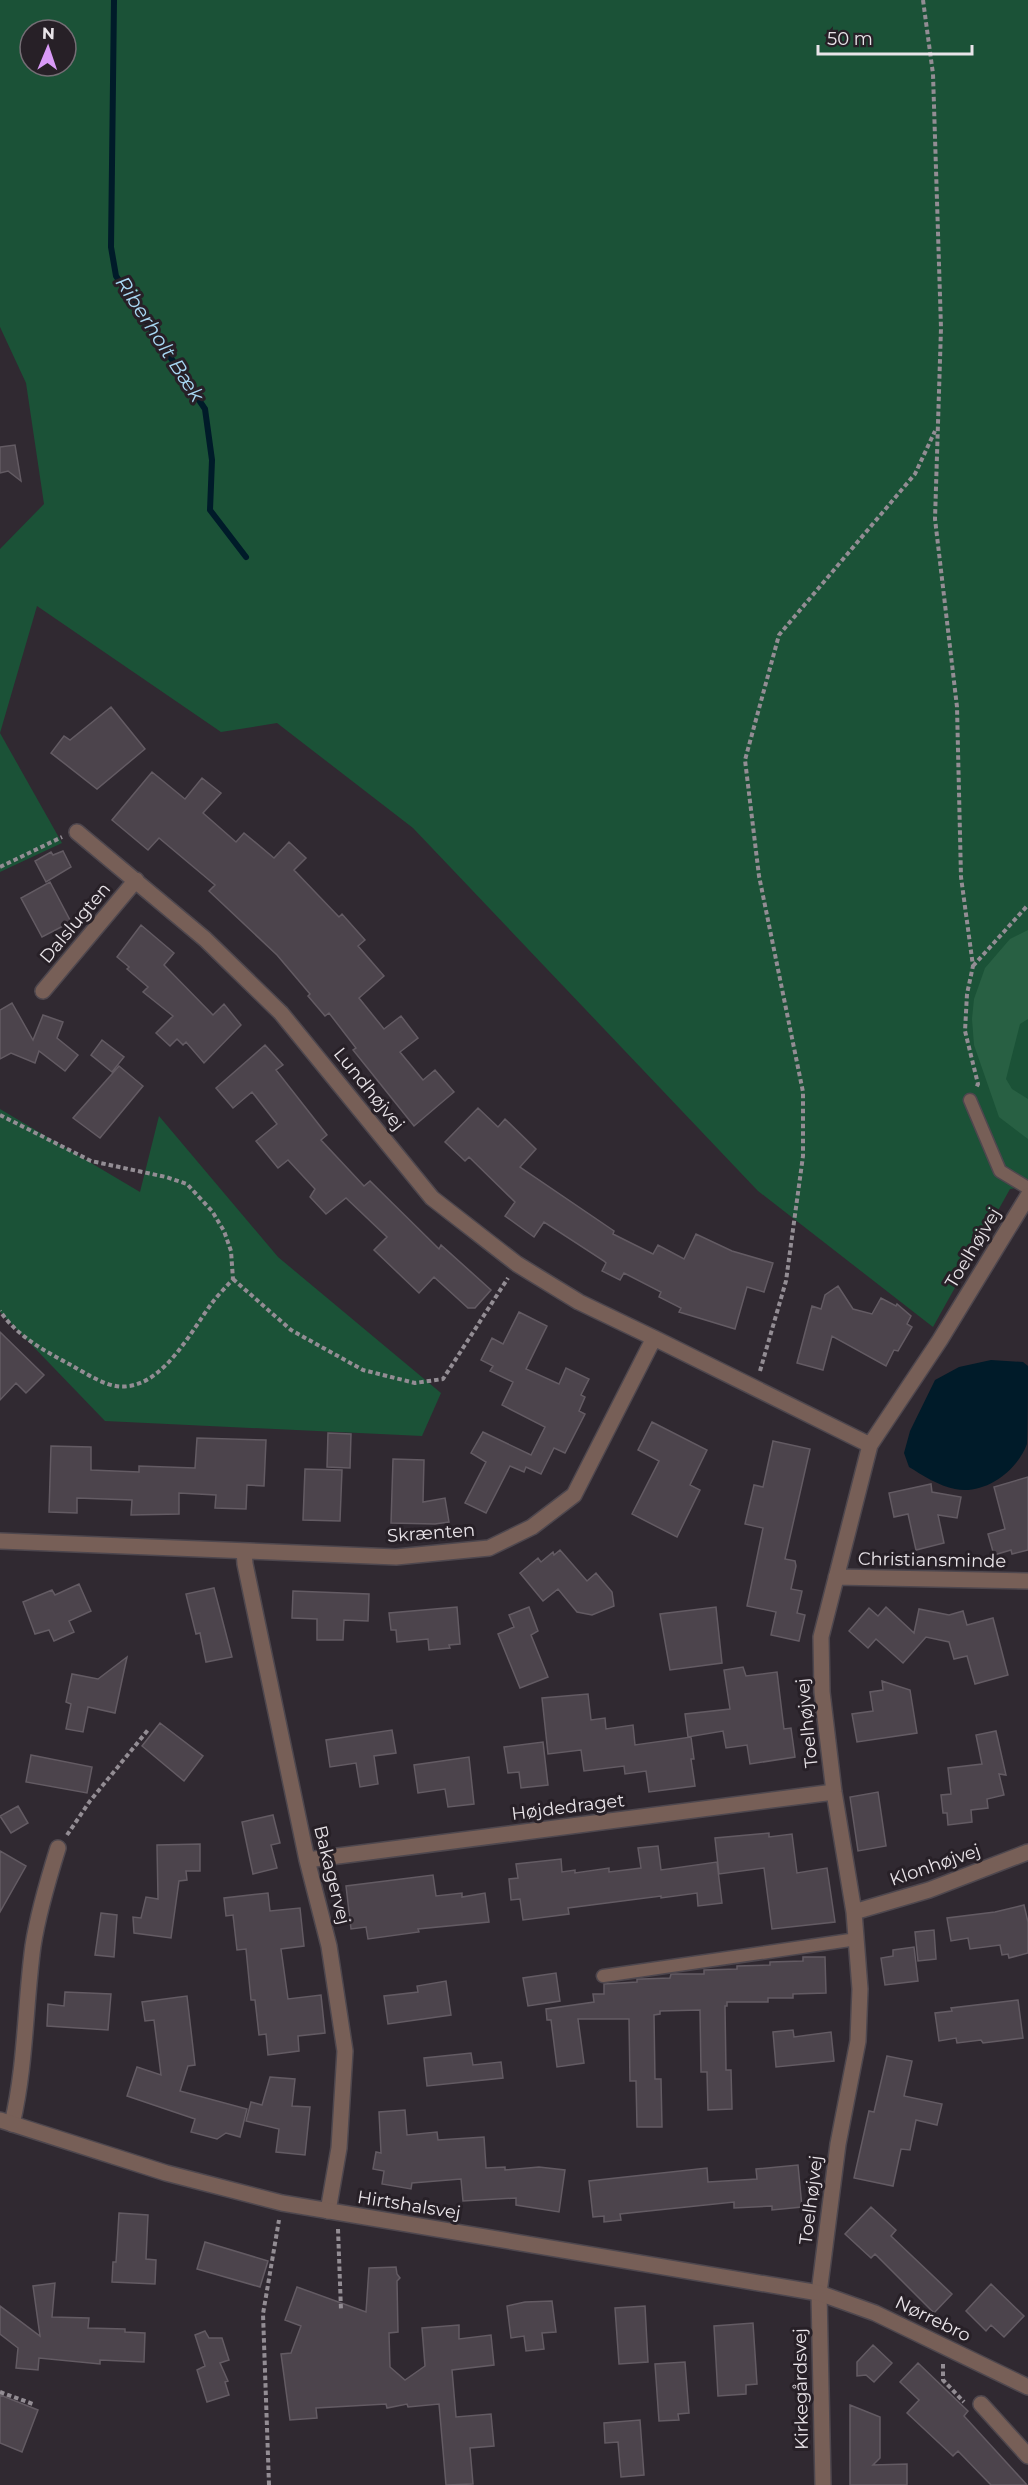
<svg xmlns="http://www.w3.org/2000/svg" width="1028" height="2485" viewBox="0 0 1028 2485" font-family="Montserrat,sans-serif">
<rect width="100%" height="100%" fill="#302931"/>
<path fill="#1b5237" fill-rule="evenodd" d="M0,0H1028V1186L1010,1189L933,1327L758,1191L413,828L277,723L221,732L37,606L0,733L62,843L0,872V549L44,504L26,383L0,327ZM30,30H66V66H30Z
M0,1109L140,1192L159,1116L278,1257L441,1393L422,1436L105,1421L0,1312Z"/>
<path fill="#286043" d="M1028,930V1019L1020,1024L1006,1079L1012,1089L1028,1099V1139L999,1117L974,1045L972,1019L974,999L985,968L1010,939Z"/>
<path fill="#001b29" d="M991,1360L1023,1362L1028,1366C1028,1381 1028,1432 1027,1444C1017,1471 985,1495 955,1489C939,1486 922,1475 909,1467L904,1453L910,1431L935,1380L959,1367Z"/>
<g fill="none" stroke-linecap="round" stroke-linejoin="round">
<path stroke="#001b29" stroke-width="6" d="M114,0L111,247L116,276L205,409L212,460L210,510L246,557"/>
</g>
<path fill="#4c444c" stroke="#635b63" stroke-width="1.5" d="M15,445L21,481L8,471L0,473V447Z
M111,707L145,749L97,789L51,753L64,736L70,740Z
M152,772L185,799L202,778L221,793L203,813L236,842L244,833L274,858L289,842L306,858L294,870L339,917L342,914L365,940L358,946L384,976L359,998L384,1029L401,1016L418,1038L400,1052L423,1080L435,1070L454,1092L414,1126L353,1050L356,1048L329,1013L325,1016L308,996L310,994L277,955L209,891L215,885L159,838L148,850L112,820Z
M63,851L71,867L46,882L35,861L51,852L53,855Z
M50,882L71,922L42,937L21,898Z
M141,925L174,953L164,965L213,1015L224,1004L241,1025L204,1063L186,1042L183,1045L177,1039L170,1046L156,1033L173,1016L143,992L148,987L127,969L129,967L117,957Z
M12,1003L33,1040L43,1015L63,1022L57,1038L78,1055L65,1071L39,1051L35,1063L11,1053L0,1059V1010Z
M102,1040L124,1057L112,1072L91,1055Z
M265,1045L283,1065L276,1070L327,1135L321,1140L364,1186L370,1181L439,1249L441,1245L491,1290L475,1308H468L434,1277L419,1293L374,1250L387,1237L346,1198L326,1214L310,1197L315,1189L288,1160L278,1168L256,1141L277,1124L252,1092L233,1108L216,1088Z
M119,1066L143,1086L100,1138L73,1118Z
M478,1108L498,1127L505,1119L536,1149L520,1167L614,1231L613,1234L653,1254L658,1245L684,1259L696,1234L732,1251L773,1263L764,1292L747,1287L735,1329L679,1312L681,1308L659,1297L661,1292L624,1273L620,1280L602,1271L606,1263L604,1261L544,1222L534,1237L505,1216L515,1202L469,1157L465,1161L445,1142Z
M838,1286L853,1309L872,1314L881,1298L896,1306L897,1304L911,1316L907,1324L912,1327L898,1351L894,1350L886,1366L832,1336L823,1370L797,1363L812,1306L821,1309L825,1295Z
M519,1312L547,1326L526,1369L559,1384L566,1368L589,1379L581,1395L585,1397L579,1411L585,1414L565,1453L554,1448L541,1474L526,1467L524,1472L510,1466L486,1513L465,1503L486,1462L471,1453L483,1432L531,1455L545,1427L502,1405L513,1382L490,1371L493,1366L481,1360L492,1338L503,1344Z
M0,1332L44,1375L26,1393L16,1383L0,1400Z
M652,1422L707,1450L690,1485L700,1490L677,1537L632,1514L659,1461L638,1450Z
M328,1433L351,1434L350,1468L327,1467Z
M197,1438L266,1440L264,1486L247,1485L246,1509L215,1508L216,1495L179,1493V1514L131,1515L132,1500L77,1498V1513L49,1512L51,1446L91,1447V1470L139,1472V1466L195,1468Z
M773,1441L810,1449L785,1559L795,1561L796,1566L791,1589L802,1591L797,1613L805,1615L799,1641L771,1635L776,1612L747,1606L763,1528L745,1524L754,1485L763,1487Z
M393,1459L424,1460L423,1502L445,1498L449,1522L435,1524L391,1523Z
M305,1469L342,1470L340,1521L303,1520Z
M1028,1477V1550L1012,1554L1011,1550L994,1555L988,1534L1005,1529L994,1487Z
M931,1484L932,1492L961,1497L957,1518L938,1515L944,1543L916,1550L908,1514L894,1517L889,1493Z
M560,1550L587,1581L596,1573L612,1592L614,1606L592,1615L577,1612L558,1589L543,1601L520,1573L538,1558L541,1562L553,1552L554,1555Z
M79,1584L91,1611L69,1621L74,1632L54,1641L49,1630L35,1634L23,1602L52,1590L55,1595Z
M214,1588L232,1657L206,1662L200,1633L196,1634L186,1594Z
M293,1591L369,1594L368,1621L344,1620L343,1640H317V1619L292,1618Z
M457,1607L460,1644L449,1645L450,1648L429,1650L428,1639L397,1642L396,1630H391L389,1613Z
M529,1607L538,1631L531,1635L548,1677L520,1688L498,1634L514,1627L509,1615Z
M716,1607L722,1663L670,1670L660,1614Z
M886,1607L914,1633L919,1609L949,1615L963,1611L967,1625L993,1618L1008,1675L975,1684L967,1656L954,1659L949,1642L926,1637L903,1663L876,1639L868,1648L849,1631L869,1608L878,1616Z
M127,1657L115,1713L88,1707L83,1732L66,1729L71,1704L66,1702L72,1674L98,1679Z
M743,1667L746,1676L777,1672L784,1729L791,1728L795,1757L750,1764L747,1745L726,1748L723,1731L688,1737L685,1714L730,1709L724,1670Z
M882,1681L910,1690L917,1733L857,1742L852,1714L873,1711L870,1692L883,1690Z
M588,1694L591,1720L605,1718L606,1729L633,1725L635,1745L691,1737L694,1759H691L695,1786L649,1792L646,1771L625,1774L624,1766L584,1771L581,1750L548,1754L542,1698Z
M160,1723L203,1756L184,1781L142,1746Z
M392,1730L396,1753L374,1756L378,1784L360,1787L356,1763L330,1767L326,1740Z
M996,1731L1006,1775L999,1774L1004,1795L987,1799L988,1808L971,1810L972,1822L948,1825L947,1813H943L941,1795L951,1794L948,1768L982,1764L976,1735Z
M543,1742L548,1785L521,1788L519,1772L508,1773L504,1747Z
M31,1755L92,1767L87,1793L26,1782Z
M469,1757L474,1804L448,1807L445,1789L418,1793L414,1765Z
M878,1792L886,1846L858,1851L850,1797Z
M18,1806L28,1823L11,1833L0,1816Z
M273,1815L280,1843L271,1845L277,1868L253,1874L242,1822Z
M769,1833V1837L792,1834L797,1873L827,1868L835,1922L772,1929L764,1868L719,1874L715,1838Z
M200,1844V1871H186L187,1880L179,1881L171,1938L134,1933L133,1917L141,1918L146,1897L158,1899L157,1845Z
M658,1846L661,1870L717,1862L722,1903L698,1906L697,1893L661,1898V1896L568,1908L569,1914L523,1920L520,1899L511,1900L509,1879L518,1878L516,1864L561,1859L562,1872L575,1870V1873L609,1868V1872L641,1868L638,1848Z
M0,1851L26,1866L0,1912Z
M433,1875L436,1896L462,1893V1897L485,1893L489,1922L418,1929L419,1932L368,1939L366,1927L351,1929L346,1886Z
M268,1893L270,1911L300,1908L304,1946L281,1949L288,1999L321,1995L325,2033L298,2036L299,2051L268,2055L266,2034L259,2035L255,2000H251L246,1949L237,1950L233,1915L226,1916L224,1898Z
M1024,1905L1028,1922V1953L1009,1958L1008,1954L1002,1955L1000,1945L970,1949L968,1938L951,1941L947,1918L995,1912Z
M101,1913L117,1915L114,1957L95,1955Z
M934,1930L936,1959L918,1961L915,1932Z
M914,1947L918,1981L885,1985L881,1958L893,1956V1950Z
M803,1957H825L826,1993L793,1994V1998H768V2002H727V2006H725L726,2070H731L732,2109L708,2110L707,2072H701L700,2010L660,2011V2014L654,2015L655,2079H661L662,2127H637L636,2081H630L629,2019H578L584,2063L557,2067L551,2020H547L546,2009L594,2002L593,1994H604V1984L637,1982V1979H642L670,1978L671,1974H704V1970L737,1969V1966L770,1965V1962L803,1961Z
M556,1973L560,2001L528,2006L523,1978Z
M446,1981L451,2015L388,2024L384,1996L418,1992L417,1986Z
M65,1992L111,1994L108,2030L47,2026L48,2004L64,2006Z
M187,1996L195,2065L188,2066L180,2091L247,2109L240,2137L226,2133L217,2139L191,2132L195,2119L127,2096L137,2067L161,2075L154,2020L145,2021L142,2002Z
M1018,2000L1023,2038L983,2043L981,2040L957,2043L956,2038L939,2041L935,2013L952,2011L951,2008Z
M793,2030L794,2037L831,2032L834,2061L776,2067L773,2032Z
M471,2053L473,2065L501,2062L503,2078L427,2086L424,2058Z
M887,2056L912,2061L904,2096L942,2104L937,2125L916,2120L910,2150L901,2149L893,2186L854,2178L869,2111L874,2112Z
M270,2077L295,2079L292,2106L310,2107L305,2155L276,2152L279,2129L246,2121L251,2102L262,2105Z
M405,2110L407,2135L437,2132L438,2140L484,2137L486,2168L505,2167V2170L539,2167L565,2170L559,2212L516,2205V2198L463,2201L461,2179L412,2183L411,2189L382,2184L384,2171L373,2169L376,2152L381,2153L379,2112Z
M798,2165L802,2207L772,2210V2206L734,2208V2202L620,2214L621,2220L604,2222V2216L593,2217L589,2181L707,2168L708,2182L757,2179L756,2169Z
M871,2207L896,2230L891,2236L952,2294L934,2313L875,2254L871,2258L845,2234Z
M119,2213L148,2215L146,2259L156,2260L155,2284L112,2282L113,2262H116Z
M205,2242L268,2261L260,2287L197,2269Z
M396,2267L397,2274L400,2278L397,2281L398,2332L389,2333L390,2367L405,2380L425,2366L422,2328L459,2325V2339L491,2335L494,2365L452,2370L456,2417L491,2414L494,2446L470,2448L473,2484L446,2485L439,2404L408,2407L407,2404L387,2408L386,2404L316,2408L317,2418L290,2420L281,2354L291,2353L301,2326L285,2320L297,2287L366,2312L369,2268Z
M55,2283L52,2317L89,2318L88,2328L125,2329V2332L145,2333L144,2362L100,2360V2364L39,2358L38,2370L16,2368L18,2348L0,2334V2306L40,2336L33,2286Z
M991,2284L1024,2316L1004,2337L991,2325L986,2331L966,2311Z
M552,2301L556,2332L542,2333L544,2349L526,2351L524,2336L511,2338L507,2306L525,2302Z
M645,2306L648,2362L619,2364L615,2308Z
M753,2323L757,2384L746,2385V2394L718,2396L714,2326Z
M205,2331L209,2338H222L229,2360L220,2363L228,2381L225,2382L229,2395L207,2402L197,2370L205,2366L195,2335Z
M873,2345L892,2363L874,2382L866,2375L857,2376V2362Z
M685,2362L689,2413L678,2414L679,2420L659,2421L655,2364Z
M918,2363L968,2411L964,2416L1027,2485H991L958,2451L953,2456L907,2413L919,2400L900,2382Z
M0,2395L38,2410L22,2452L0,2443Z
M850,2405L880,2417V2458L873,2465L907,2464V2485H850Z
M640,2420L644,2475L621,2477L618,2442L605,2443L604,2423Z"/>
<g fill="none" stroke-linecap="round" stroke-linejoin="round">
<g stroke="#4e474e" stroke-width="15">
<path id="service" d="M970,1100L1000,1171L1028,1188
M603,1976L857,1939"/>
</g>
<g stroke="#4e474e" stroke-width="18">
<path id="minor" d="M77,832L205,939L281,1013L432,1198L517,1264L579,1302L654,1338
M43,991L136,880
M0,1541L396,1557L489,1548L532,1527L574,1495L654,1338L870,1445
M244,1551L245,1564L307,1860L329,1946L345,2051L339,2148L328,2211
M836,1577L1028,1581
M307,1860L834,1792
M854,1912L929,1890L1028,1852
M12,2124C26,2065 25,2005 33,1946C38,1913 48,1880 58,1848
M981,2404L1028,2456
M823,2485L819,2293L838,2144L858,2041L860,1989L854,1912L834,1792L822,1692L821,1637L870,1445L940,1340L1028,1196"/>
</g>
<g stroke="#4e474e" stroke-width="18">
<path id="tertiary" d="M0,2120L166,2173L282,2203L819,2293L875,2313L1028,2387"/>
</g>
<path stroke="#938d94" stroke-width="4" stroke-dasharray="4.5 3" stroke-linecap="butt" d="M923,0L933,74L941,328L935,519L957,707L961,877L973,966L967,994L965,1031L978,1084L976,1088
M0,867L62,837
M973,966L1028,905
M0,1115L91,1161L166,1177L187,1184L212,1211L224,1231L231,1251L233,1279C226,1287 218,1295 212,1303C192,1330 166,1381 129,1386C109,1390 86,1373 69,1364C43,1350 17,1336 0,1311
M233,1279L291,1330L363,1370L415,1383L443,1379L508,1278
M760,1371L786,1281L803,1156V1092L759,876L745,760L779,635L915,474L935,431
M67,1835L90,1801L148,1730
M338,2229L341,2310
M943,2364V2380L964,2402
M0,2392L33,2404
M269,2485L263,2314L279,2220"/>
<use href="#service" stroke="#775f57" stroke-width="12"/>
<use href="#minor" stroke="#775f57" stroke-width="15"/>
<use href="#tertiary" stroke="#775f57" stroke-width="15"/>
</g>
<g text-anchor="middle" stroke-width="6" stroke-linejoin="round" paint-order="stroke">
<g font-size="18" fill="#e9e4e9" stroke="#272027">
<text transform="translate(75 923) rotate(-50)" y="6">Dalslugten</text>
<text transform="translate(369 1089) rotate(51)" y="6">Lundhøjvej</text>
<text transform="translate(973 1248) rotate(-59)" y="6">Toelhøjvej</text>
<text transform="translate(431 1533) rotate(-4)" y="6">Skrænten</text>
<text transform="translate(932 1560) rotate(1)" y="6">Christiansminde</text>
<text transform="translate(807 1723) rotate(-96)" y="6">Toelhøjvej</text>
<text transform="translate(568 1807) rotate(-7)" y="6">Højdedraget</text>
<text transform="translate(935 1865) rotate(-19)" y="6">Klonhøjvej</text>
<text transform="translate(332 1875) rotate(76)" y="6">Bakagervej</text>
<text transform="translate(811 2200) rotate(-83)" y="6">Toelhøjvej</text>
<text transform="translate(409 2205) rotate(9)" y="6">Hirtshalsvej</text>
<text transform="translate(933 2319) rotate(26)" y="6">Nørrebro</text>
<text transform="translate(801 2389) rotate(-91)" y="6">Kirkegårdsvej</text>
</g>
<g font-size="20" font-style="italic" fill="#a8d8f4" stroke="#272027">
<text transform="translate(160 339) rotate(57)" y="7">Riberholt Bæk</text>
</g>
</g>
<g transform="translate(48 48) rotate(2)"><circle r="28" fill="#272027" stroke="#756e75" stroke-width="1.5"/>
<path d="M0-4.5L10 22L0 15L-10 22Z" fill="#d99af7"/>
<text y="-9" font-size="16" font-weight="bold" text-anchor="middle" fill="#e9e4e9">N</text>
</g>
<path d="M818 45v9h154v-9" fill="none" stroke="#e9e4e9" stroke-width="3"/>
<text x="827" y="45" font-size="18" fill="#e9e4e9" stroke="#272027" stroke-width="4.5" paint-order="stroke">50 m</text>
</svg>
